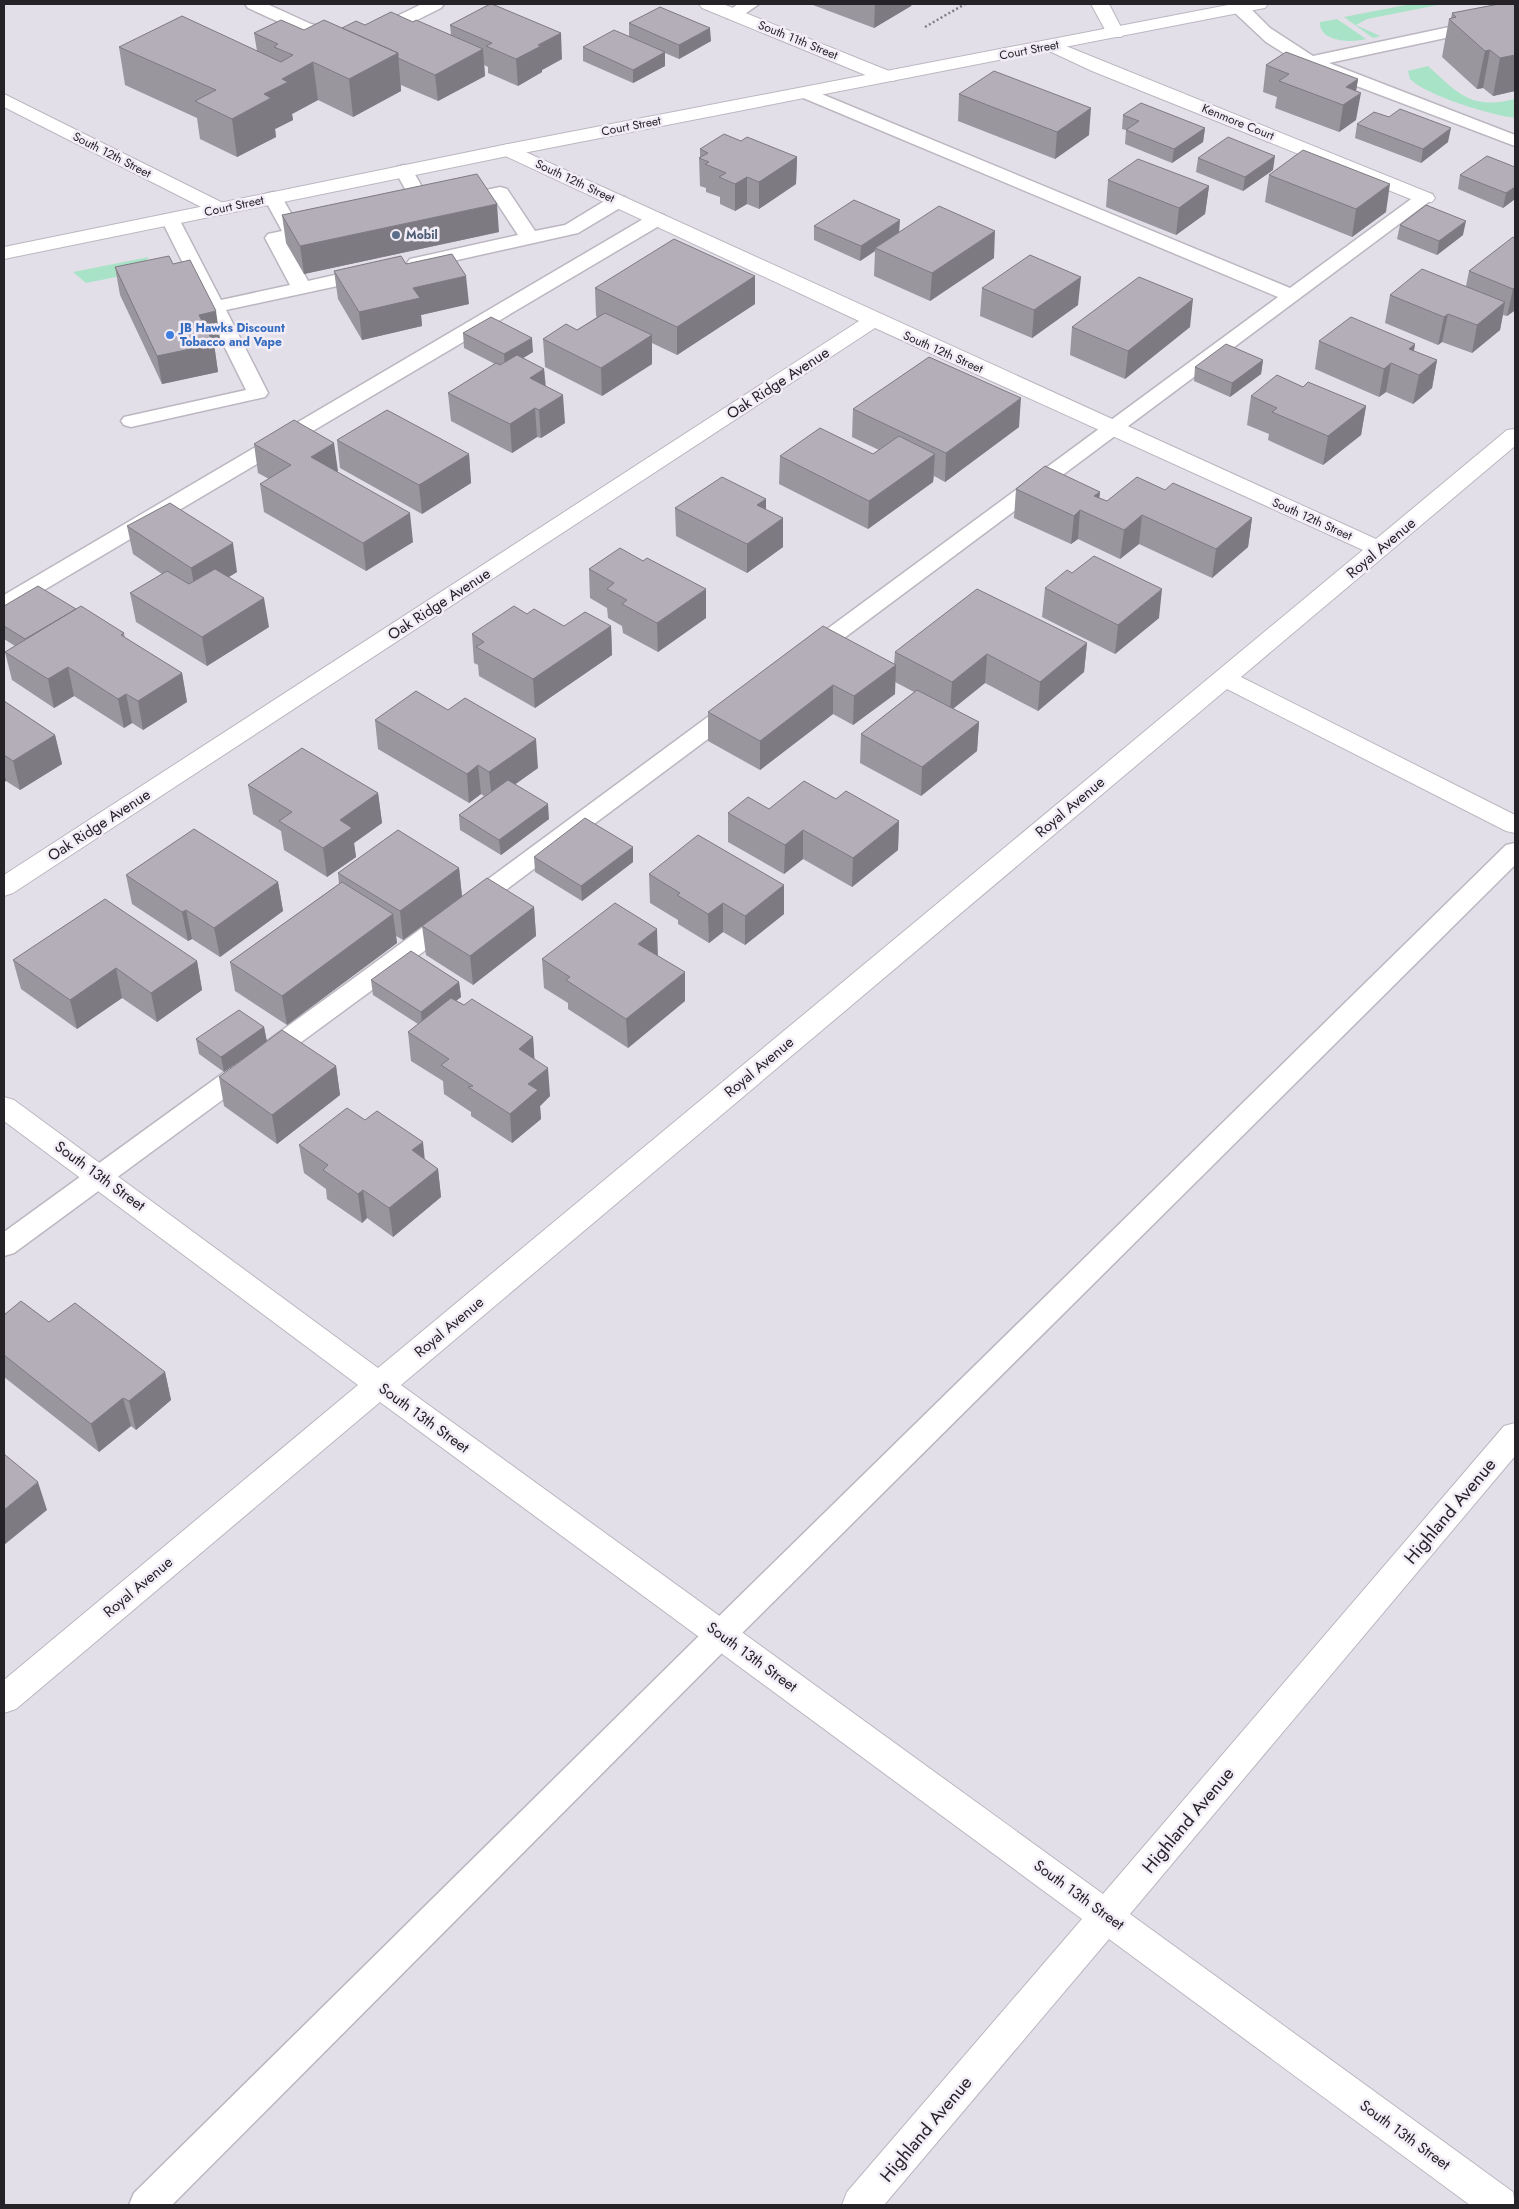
<svg xmlns="http://www.w3.org/2000/svg" width="1519" height="2209" viewBox="0 0 1519 2209" font-family="Jost,sans-serif">
<rect width="100%" height="100%" fill="#e3dfe8"/>
<path fill="#a9e3c7" d="M1411,4H1443L1367,19L1356,25L1380,36L1373,38L1344,17Z
M1337,19L1366,39C1352,43 1319,42 1320,22Z
M1428,66C1459,94 1471,110 1515,99V118C1491,115 1427,96 1410,79L1408,71Z
M149,257L136,273L86,283L73,272Z"/>
<g fill="none" stroke-linecap="round" stroke-linejoin="round">
<g stroke="#bbb6c0" stroke-width="3">
<path id="service" d="M245,4H267L311,24L346,32L372,28L422,4H444L441,8C351,54 339,50 248,8Z
M738,4H759L739,18H727L724,14Z
M1234,4H1246L1270,28L1313,56L1515,13V23L1329,63L1515,135V146L1304,66L1266,42L1234,12L1231,8Z
M807,88L1290,288L1418,194H1432L1434,198L816,659L808,661L800,659L797,654L800,649L1278,297L801,97L798,93L801,89Z
M404,165L411,167L413,171L434,208L432,212H418L416,208L395,171L397,167Z
M500,187L507,189L535,231L565,225L611,197H625L627,201L625,205L578,233L417,269L410,267L407,263L410,259L518,235L495,200L456,208L449,206L447,202L449,198Z
M273,192L280,194L299,227L320,223L327,225L329,229L327,233L286,241L308,281L370,267L377,269L380,273L377,277L370,279L226,310L268,393L265,397L131,427L124,425L121,421L124,417L246,390L161,219L163,215H177L221,300L290,285L265,238L268,234L282,231L264,198L266,194Z
M657,213L664,215L666,219L664,223L12,609L4,611V595L650,215Z
M736,700L744,702L747,707L744,712L368,993L14,1253L4,1256V1232L350,981L728,702Z
M1515,843V865L732,1643L172,2205H129L134,2193L710,1625L1506,845Z"/>
</g>
<g stroke="#bbb6c0" stroke-width="2">
<path id="minor" d="M699,4H723L894,73L896,77L894,81H880L702,8Z
M1051,40L1432,194L1435,198L1432,202H1418L1092,71L1045,49L1042,45L1045,41Z
M4,94L227,205L230,209L227,213H213L4,107Z
M508,144L1376,539L1507,430L1515,429V446L1241,677L1515,815V833L1506,831L1227,689L401,1385L1103,1894L1504,1426L1515,1423V1456L1130,1914L1513,2192L1515,2205H1470L1109,1939L884,2205H842L847,2192L1082,1919L380,1402L16,1709L4,1713V1680L358,1385L4,1121V1097L14,1100L378,1368L1363,550L875,328L13,893L4,896V875L859,321L501,154L498,150L501,146Z"/>
</g>
<g stroke="#bbb6c0" stroke-width="2">
<path id="tertiary" d="M1091,4H1109L1124,33L1121,37H1109Z"/>
</g>
<g stroke="#bbb6c0" stroke-width="2">
<path id="primary" d="M1233,4H1268L1265,8L1259,9L508,156L4,259V247L508,144Z"/>
</g>
<path stroke="#7f7c83" stroke-width="2.5" stroke-dasharray="2 2.5" stroke-linecap="butt" d="M925,27L965,4"/>
<use href="#service" fill="#fff" fill-rule="evenodd"/>
<use href="#minor" fill="#fff" fill-rule="evenodd"/>
<use href="#tertiary" fill="#fff" fill-rule="evenodd"/>
<use href="#primary" fill="#fff" fill-rule="evenodd"/>
</g>
<path fill="#9a969e" d="M813,4H912L911,6L874,28L813,5Z
M1515,4V91L1493,96L1483,88L1477,89L1442,57L1449,19L1451,18L1452,13Z
M413,22L451,35L450,25L562,59L542,70V72L518,86L488,73V67L484,65L485,76L438,101L401,85V91L353,117L318,100L292,114L293,120L275,129L276,137L237,157L200,139L197,118L125,85L119,47L257,51L254,33L342,28L365,25Z
M629,23L711,41L679,59L665,53V66L633,83L583,61V47L629,37Z
M1266,65L1358,79L1356,91V120L1339,132L1275,108L1277,97L1263,92Z
M959,94L1089,135L1055,159L958,121Z
M1123,115L1205,128L1203,142L1172,163L1125,144L1126,130L1122,129Z
M1357,124L1448,142L1421,163L1355,138Z
M741,141L797,157L796,184L759,209L747,204L735,211L720,204V197L706,192V188L700,186L699,158H700V149Z
M1198,158L1273,170L1243,191L1196,172Z
M1515,167V199L1503,208L1458,189L1460,175Z
M1269,175L1386,212L1352,237L1265,202Z
M1108,180L1209,186L1205,214L1176,235L1106,207Z
M282,215L499,232L304,274L286,243Z
M1400,225L1463,235L1437,255L1397,239Z
M814,226L899,232L994,258L930,301L874,276L875,251L860,261L814,240Z
M1515,238V311H1514L1507,316L1503,315L1500,330L1472,353L1442,342L1438,345L1385,323L1390,295L1466,286L1469,271Z
M173,264L220,339L212,341L214,344L218,372L162,384L120,295L115,267Z
M406,264L469,304L421,315L422,326L362,340L338,299L334,271Z
M595,288L755,304L677,355L652,343V364L602,396L545,367L543,339L577,330L597,317L596,316Z
M982,288L1078,305L1032,338L980,316Z
M1072,327H1190L1125,379L1070,355Z
M463,333L533,352L523,358L544,369L546,386L565,423L541,438L537,437L512,453L451,421L448,393L495,364L464,348Z
M1319,341L1415,344L1414,351L1437,360L1432,388L1413,404L1386,392L1379,397L1315,369Z
M1263,360L1261,374L1230,397L1194,381L1195,367Z
M1303,387L1366,406L1361,435L1323,465L1268,440L1269,434L1247,425L1251,396Z
M853,409L1019,427L945,482L934,476L933,482L868,529L779,484L780,456L873,454L879,450L852,437Z
M337,440L469,454L471,483L422,514L340,468Z
M254,444L338,471L337,472L413,542L366,571L264,512L260,484L269,479L258,473Z
M1016,489L1100,492L1099,498L1107,501L1165,490L1252,518L1248,547L1212,578L1139,544L1120,559L1078,539L1071,544L1014,518Z
M766,499V509L783,547L747,573L676,536L675,508Z
M127,526L237,572L229,577L269,627L207,666L136,622L130,593L162,574L133,554Z
M643,561L706,618L658,652L623,633L622,626L608,618L607,608L590,598L589,569Z
M1045,588L1159,618L1115,654L1042,617Z
M4,606L76,609L124,633L125,638L182,673L187,702L143,730L132,723L124,728L74,696L54,708L12,680L5,652L15,646L4,639Z
M527,614L564,626H611L612,655L535,708L479,676L478,665L474,663L472,634Z
M1087,643L1084,672L1038,711L985,683L953,709L979,722L977,751L921,796L860,763L861,734L914,692L895,682V694L853,725L833,714L760,770L708,741V712L894,664L895,652Z
M4,701L55,735L62,764L20,790L6,781L4,782Z
M375,720L538,768L515,784L549,819L501,855L460,830L459,815L484,796L481,794L469,803L378,749Z
M248,785L378,793L382,823L354,843L356,857L327,877L284,850L281,831L253,814Z
M836,799L899,821L898,850L852,887L803,859L784,874L728,842V813L769,809Z
M633,847V862L582,901L535,872L534,857Z
M459,868L462,896L534,907L536,936L473,985L426,955L422,926L403,940L396,936L397,943L287,1025L235,991L230,962L339,884L338,873Z
M649,874L784,885V914L745,945L723,932L709,943L678,924V920L650,903Z
M126,875L278,882L283,911L220,957L192,939L188,941L132,904Z
M658,956L685,1001L628,1048L568,1009V1003L544,988L542,959Z
M13,960L197,961L202,990L157,1022L122,998L77,1029L21,989Z
M371,980L459,982L461,997L456,1001L464,1005L533,1037L534,1059L550,1096L540,1106L541,1119L512,1143L471,1116V1112L444,1094L443,1081L411,1061L408,1032L418,1024L373,995Z
M264,1027L267,1042L336,1066L340,1095L277,1144L224,1106L219,1077L260,1047L224,1072L199,1054L196,1039Z
M299,1145L425,1160L438,1169L441,1197L393,1237L367,1218L362,1223L327,1199L326,1189L304,1173Z
M4,1315L49,1322L165,1372L171,1400L136,1430L131,1426L99,1452L4,1377Z"/>
<path fill="#7d7a81" d="M875,4H912L911,6L874,28Z
M710,28L711,41L679,59V45Z
M561,33L562,59L542,70V72L518,86L516,59L538,45Z
M483,49L485,76L438,101L435,75Z
M1490,50L1483,88L1477,89L1485,51Z
M665,52V66L633,83V70Z
M398,53L401,91L353,117L349,79Z
M1515,55V91L1493,96L1500,58Z
M313,62L318,100L292,114L293,120L275,129L276,137L237,157L232,119L264,94L282,79Z
M1358,79L1355,97L1361,93L1356,120L1339,132L1346,87Z
M1091,108L1089,135L1055,159L1057,132Z
M1205,128L1203,142L1172,163L1174,149Z
M1451,128L1448,142L1421,163L1423,149Z
M1275,156L1273,170L1243,191L1245,177Z
M797,157L796,184L759,209V182Z
M747,177V204L735,211V184Z
M1390,184L1386,212L1352,237L1356,209Z
M1209,186L1205,214L1176,235L1179,208Z
M1515,187V199L1503,208L1506,193Z
M497,204L499,232L304,274L300,246Z
M900,220L899,234L875,248V251L860,261L861,246Z
M1466,221L1463,235L1437,255L1439,241Z
M995,231L994,258L930,301L932,273Z
M466,276L469,304L421,315L422,326L362,340L359,312L413,288Z
M755,276V304L677,355V327Z
M1081,277L1078,305L1032,338L1034,310Z
M1515,287V306L1514,311L1507,316L1513,289Z
M1193,299L1190,327L1125,379L1128,351Z
M1505,302L1500,330L1472,353L1477,325Z
M216,311L220,339L204,343L199,315Z
M1448,314L1442,342L1438,345L1444,317Z
M652,335V364L602,396L601,368Z
M532,338L533,352L505,369L504,354Z
M214,344L218,372L162,384L157,356Z
M1415,344L1410,372L1409,349Z
M1263,360L1261,374L1230,397L1232,383Z
M1437,360L1432,388L1413,404L1419,375Z
M1391,363L1386,392L1379,397L1384,369Z
M544,369L546,397L530,378Z
M563,395L565,423L541,438L539,410Z
M1021,398L1019,427L945,482L946,453Z
M1366,406L1361,435L1323,465L1328,436Z
M535,408L537,437L512,453L510,424Z
M334,443L338,471L315,485L311,457Z
M469,454L471,483L422,514L419,485Z
M935,454L933,482L868,529L869,501Z
M1100,492L1097,518L1094,496Z
M766,499V527L757,505Z
M1080,510L1078,539L1071,544L1074,516Z
M410,513L413,542L366,571L363,543Z
M1142,515L1139,544L1120,559L1124,530Z
M783,518V547L747,573V544Z
M1252,518L1248,547L1212,578L1216,549Z
M233,543L237,572L196,596L191,568Z
M706,589V618L658,652L657,623Z
M1162,589L1159,618L1115,654L1118,625Z
M264,598L269,627L207,666L202,637Z
M611,626L612,655L535,708L533,679Z
M1087,643L1084,672L1038,711L1040,682Z
M987,654L985,683L950,711L952,682Z
M896,665L895,694L853,725L854,696Z
M68,667L74,696L54,708L48,679Z
M182,673L187,702L143,730L138,701Z
M833,685V714L760,770V741Z
M126,694L132,723L124,728L118,699Z
M979,722L977,751L921,796L922,767Z
M55,735L62,764L20,790L13,761Z
M536,739L538,768L492,801L489,772Z
M478,765L481,794L469,803L467,774Z
M4,771L6,781L4,782Z
M378,793L382,823L354,843L356,857L327,877L323,848L340,820Z
M548,804L549,819L501,855L499,840Z
M899,821L898,850L852,887L853,858Z
M803,830V859L784,874L785,845Z
M633,847V862L582,901L581,886Z
M459,868L462,897L403,940L400,911Z
M278,882L283,911L220,957L214,928Z
M784,885V914L745,945V916Z
M723,903V932L709,943L708,914Z
M534,907L536,936L473,985L470,956Z
M186,910L192,939L188,941L182,912Z
M393,914L397,943L287,1025L282,996Z
M657,929L658,958L638,944Z
M197,961L202,990L157,1022L151,993Z
M116,968L122,998L77,1029L70,1000Z
M685,972V1001L628,1048L626,1019Z
M459,982L461,997L422,1027L421,1012Z
M264,1027L267,1042L224,1072L221,1057Z
M533,1037L535,1066L519,1049Z
M336,1066L340,1095L277,1144L272,1115Z
M548,1068L550,1096L540,1106L541,1119L512,1143L510,1114L528,1084Z
M423,1142L426,1171L412,1150Z
M438,1169L441,1197L393,1237L389,1208Z
M363,1190L367,1218L362,1223L358,1194Z
M165,1372L171,1400L136,1430L129,1401Z
M123,1398L131,1426L99,1452L91,1424Z
M38,1482L47,1510L4,1545V1510Z"/>
<path fill="#b3aeb8" stroke="#7d7a81" d="M490,4H492L561,33L538,45L541,46L516,59L486,46L492,43L450,25Z
M1499,4H1515V55L1500,58L1490,50L1485,51L1449,19L1456,17L1452,13Z
M660,7L710,28L679,45L629,23Z
M391,12L413,22L416,20L483,49L435,75L398,58V53L342,28L356,21L365,25Z
M182,16L281,62L293,55L274,47L278,44L254,33L281,20L304,30L324,20L398,53L349,79L313,62L282,79L288,82L264,94L271,98L232,119L195,101L216,90L119,47Z
M614,30L665,52L633,70L583,47Z
M1286,52L1358,79L1346,87L1361,93L1343,105L1279,81L1289,74L1266,65Z
M994,71L1091,108L1057,132L959,94Z
M1141,103L1205,128L1174,149L1126,130L1139,121L1123,115Z
M1400,109L1451,128L1423,149L1357,124L1374,112L1389,117Z
M724,134L741,141L747,137L797,157L759,182L747,177L735,184L719,177L726,173L705,164L709,162L699,158L708,153L700,149Z
M1228,137L1275,156L1245,177L1198,158Z
M1303,150L1390,184L1356,209L1269,175Z
M1487,156L1515,167V187L1506,193L1460,175Z
M1138,159L1209,186L1179,208L1108,180Z
M477,174L497,204L300,246L282,215Z
M854,200L900,220L861,246L814,226Z
M1426,205L1466,221L1439,241L1400,225Z
M939,206L995,231L932,273L875,248Z
M1513,237L1515,238V287L1513,289L1469,271Z
M674,239L755,276L677,327L595,288Z
M452,254L466,276L413,288L420,298L359,312L334,271L401,256L406,264Z
M1030,255L1081,277L1034,310L982,288Z
M169,256L173,264L190,260L216,311L199,315L214,344L157,356L115,267Z
M1422,269L1505,302L1477,325L1448,314L1444,317L1390,295Z
M1139,277L1193,299L1128,351L1072,327Z
M605,313L652,335L601,368L543,339L566,324L577,330Z
M491,317L532,338L504,354L463,333Z
M1351,317L1415,344L1409,349L1437,360L1419,375L1391,363L1384,369L1319,341Z
M1226,344L1263,360L1232,383L1195,367Z
M517,355L544,369L530,378L563,395L539,410L535,408L510,424L448,393L496,363L500,365Z
M929,357L1021,398L946,453L853,409Z
M1277,375L1303,387L1308,382L1366,406L1328,436L1272,412L1277,408L1251,396Z
M387,410L469,454L419,485L337,440Z
M294,420L334,443L311,457L410,513L363,543L260,484L291,465L254,444Z
M820,428L873,454L899,436L935,454L869,501L780,456Z
M1045,466L1100,492L1094,496L1107,501L1137,477L1165,490L1173,483L1252,518L1216,549L1142,515L1124,530L1080,510L1074,516L1016,489Z
M722,477L766,499L757,505L783,518L747,544L675,508Z
M170,503L233,543L191,568L127,526Z
M620,548L643,561L647,558L706,589L657,623L622,604L627,600L607,589L614,583L589,569Z
M1094,556L1162,589L1118,625L1045,588L1067,570L1072,573Z
M215,569L264,598L202,637L130,593L167,571L189,584Z
M38,586L76,609L25,639L4,626V606Z
M977,589L1087,643L1040,682L987,654L952,682L895,652Z
M81,606L124,633L121,635L182,673L138,701L126,694L118,699L68,667L48,679L5,652Z
M514,606L527,614L534,609L564,626L585,612L611,626L533,679L476,647L484,642L472,634Z
M823,626L896,665L854,696L833,685L760,741L708,712Z
M917,690L979,722L922,767L861,734Z
M416,691L448,710L465,698L536,739L489,772L478,765L467,774L375,720Z
M4,701L55,735L13,761L4,755Z
M302,748L378,793L340,820L352,828L323,848L279,821L292,812L248,785Z
M508,780L548,804L499,840L459,815Z
M804,781L836,799L846,791L899,821L853,858L803,830L785,845L728,813L748,797L769,809Z
M585,818L633,847L581,886L534,857Z
M194,829L278,882L214,928L186,910L182,912L126,875Z
M398,830L459,868L400,911L338,873Z
M698,835L784,885L745,916L723,903L708,914L677,895L680,893L649,874Z
M487,878L534,907L470,956L422,926Z
M342,882L393,914L282,996L230,962Z
M105,899L197,961L151,993L116,968L70,1000L13,960Z
M615,903L657,929L638,944L685,972L626,1019L566,980L570,977L542,959Z
M411,951L459,982L421,1012L371,980Z
M451,998L464,1005L472,999L533,1037L519,1049L548,1068L528,1084L538,1090L510,1114L468,1087L473,1086L441,1065L449,1059L408,1032Z
M239,1010L264,1027L221,1057L196,1039Z
M282,1030L336,1066L272,1115L219,1077Z
M347,1108L365,1120L377,1111L423,1142L412,1150L438,1169L389,1208L363,1190L358,1194L323,1170L328,1165L299,1145Z
M21,1301L49,1322L75,1303L165,1372L129,1401L123,1398L91,1424L4,1355V1315Z
M4,1454L38,1482L4,1510Z"/>
<circle fill="#5c6f8a" stroke="#f1ecf6" stroke-width="2" cx="396" cy="235" r="5"/>
<circle fill="#3f7fe0" stroke="#f1ecf6" stroke-width="2" cx="170" cy="335" r="5"/>
<g text-anchor="middle" stroke-width="5" stroke-linejoin="round" paint-order="stroke">
<g font-size="12" fill="#252327" stroke="#f1ecf6">
<text transform="translate(798 40) rotate(22)" y="4">South 11th Street</text>
<text transform="translate(1029 50) rotate(-11)" y="4">Court Street</text>
<text transform="translate(1238 122) rotate(22)" y="4">Kenmore Court</text>
<text transform="translate(631 126) rotate(-11)" y="4">Court Street</text>
<text transform="translate(112 155) rotate(27)" y="4">South 12th Street</text>
<text transform="translate(575 181) rotate(25)" y="4">South 12th Street</text>
<text transform="translate(234 206) rotate(-12)" y="4">Court Street</text>
<text transform="translate(943 352) rotate(24)" y="4">South 12th Street</text>
<text transform="translate(1312 519) rotate(24)" y="4">South 12th Street</text>
</g>
<g font-size="12" font-weight="bold" fill="#4e5e75" stroke="#f1ecf6" text-anchor="start">
<text x="406" y="239">Mobil</text>
</g>
<g font-size="12" font-weight="bold" fill="#366cbe" stroke="#f1ecf6" text-anchor="start">
<text x="180" y="332">JB Hawks Discount<tspan x="180" dy="14">Tobacco and Vape</tspan></text>
</g>
<g font-size="15" fill="#252327" stroke="#f1ecf6">
<text transform="translate(778 383) rotate(-33)" y="5">Oak Ridge Avenue</text>
<text transform="translate(1381 548) rotate(-40)" y="5">Royal Avenue</text>
<text transform="translate(439 604) rotate(-33)" y="5">Oak Ridge Avenue</text>
<text transform="translate(1070 807) rotate(-40)" y="5">Royal Avenue</text>
<text transform="translate(99 825) rotate(-33)" y="5">Oak Ridge Avenue</text>
<text transform="translate(759 1067) rotate(-40)" y="5">Royal Avenue</text>
<text transform="translate(100 1176) rotate(36)" y="5">South 13th Street</text>
<text transform="translate(449 1327) rotate(-40)" y="5">Royal Avenue</text>
<text transform="translate(424 1418) rotate(36)" y="5">South 13th Street</text>
<text transform="translate(138 1587) rotate(-40)" y="5">Royal Avenue</text>
<text transform="translate(752 1657) rotate(36)" y="5">South 13th Street</text>
<text transform="translate(1079 1895) rotate(36)" y="5">South 13th Street</text>
<text transform="translate(1405 2135) rotate(36)" y="5">South 13th Street</text>
</g>
<g font-size="18" fill="#252327" stroke="#f1ecf6">
<text transform="translate(1450 1511) rotate(-50)" y="6">Highland Avenue</text>
<text transform="translate(1188 1820) rotate(-50)" y="6">Highland Avenue</text>
<text transform="translate(926 2129) rotate(-50)" y="6">Highland Avenue</text>
</g>
</g>
<rect width="1519" height="2209" fill="none" stroke="#252327" stroke-width="10"/>
</svg>
